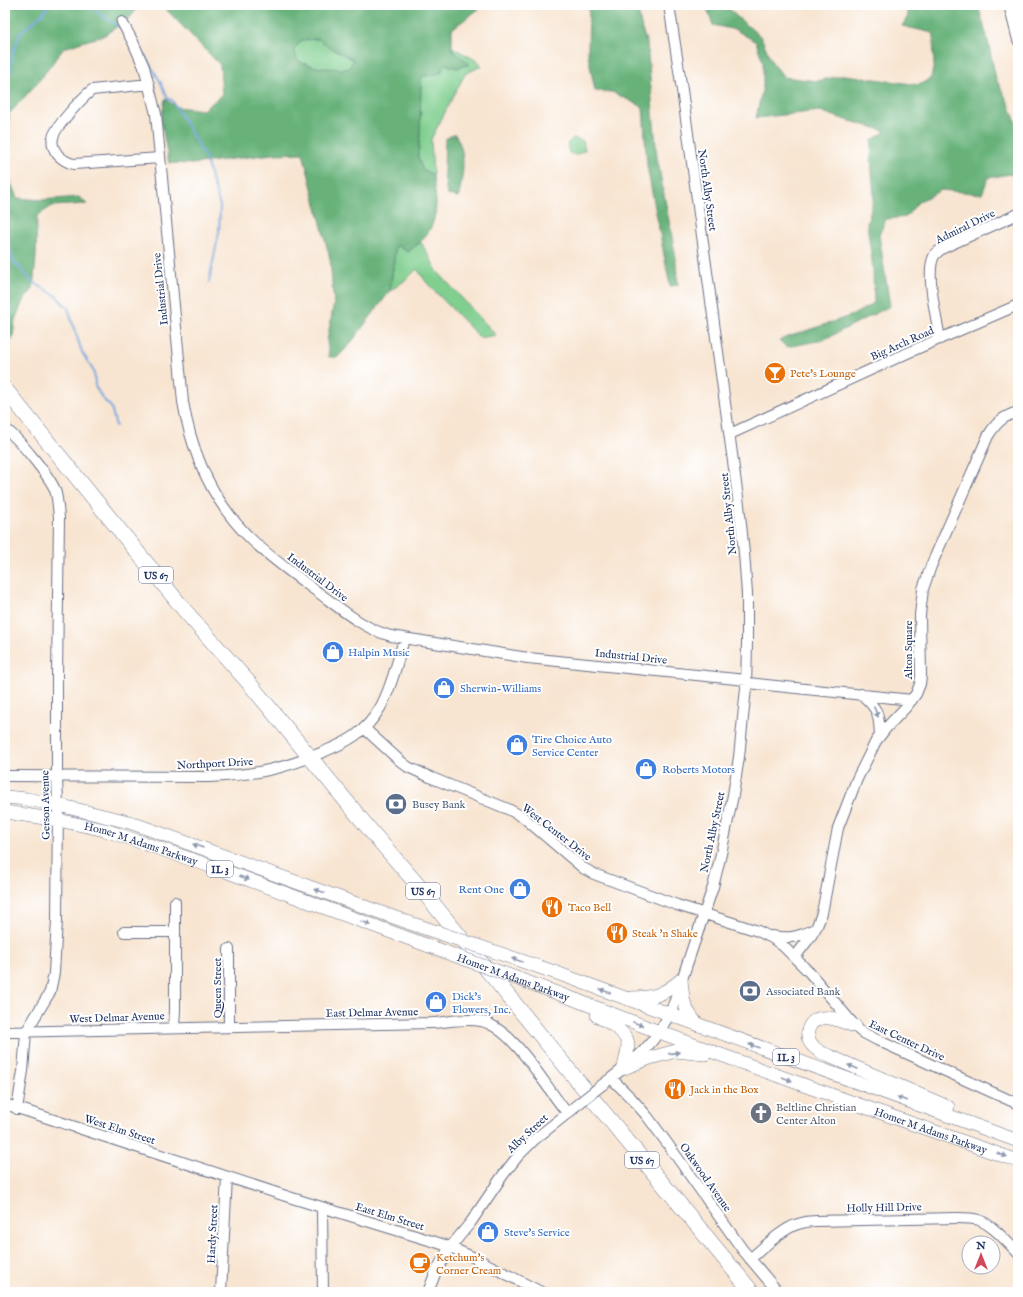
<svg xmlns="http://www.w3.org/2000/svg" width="1023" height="1297" viewBox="0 0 1023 1297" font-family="'IM FELL English',serif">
<rect width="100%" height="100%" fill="#fff"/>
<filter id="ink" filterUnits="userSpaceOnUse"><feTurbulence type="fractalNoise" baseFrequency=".025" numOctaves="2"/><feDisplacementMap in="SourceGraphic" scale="8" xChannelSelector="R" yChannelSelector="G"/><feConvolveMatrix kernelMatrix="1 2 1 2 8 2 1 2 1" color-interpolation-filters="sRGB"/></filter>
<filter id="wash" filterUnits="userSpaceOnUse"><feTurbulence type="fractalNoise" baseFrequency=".012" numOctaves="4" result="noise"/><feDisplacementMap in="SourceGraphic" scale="16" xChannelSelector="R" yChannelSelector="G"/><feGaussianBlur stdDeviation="0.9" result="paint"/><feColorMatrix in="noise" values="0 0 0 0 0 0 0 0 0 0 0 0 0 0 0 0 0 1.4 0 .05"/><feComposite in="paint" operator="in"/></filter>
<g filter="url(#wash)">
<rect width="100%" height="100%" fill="#f8e5d1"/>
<path fill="#80cf8f" stroke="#4e7f76" d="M319,39L327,46L354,60L348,69C328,68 315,70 297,60L294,49L302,40Z
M452,47L479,62L482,67H479L465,74L431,139L433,175L422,169L418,156L420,135L421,77L441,73L444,64L458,68Z
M573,138L583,141L585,150L576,155L569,153L567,144Z
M421,242L437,271L496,335L480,338L427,283L417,269L404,281L390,291L396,245L408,252Z"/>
<path fill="#68b27a" stroke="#42706c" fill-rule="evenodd" d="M5,5H139L130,18L103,36L85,41L64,48L38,82L9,114V178L17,198L41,200L79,197L87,204L52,206L37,216L36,257L33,289L23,301L15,320L13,337L5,345Z
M162,5H484L452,29V50L470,64L458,68L444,64L441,73L421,77L420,135L418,156L422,169L433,175C433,185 436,194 436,203C435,228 427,237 408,252L396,245L390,291L350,344L338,357H329L327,341L334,303L330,259L303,153L272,154L192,164L169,163L161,120L165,99L177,107L203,110L222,95L220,65ZM319,39L327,46L354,60L348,69C328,68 315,70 297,60L294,49L302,40Z
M589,5H637L642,30L647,43L657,157L675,253L678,285L670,286L647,166L643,107L612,92L595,91L588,55Z
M706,5H726L736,16L761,37L772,62L784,77L817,81L845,75L919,85L931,78L934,64L933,33L902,26L908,16L906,5H978L988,41L996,79L1009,104L1018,128V177L1010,174L988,178L982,194L941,190L918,202L906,217L886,219L879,235L890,306L823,340L786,347L779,340L853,315L874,303L873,269L867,224L874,197L871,160L872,140L886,131L843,119L820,111L756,118L763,86V62L756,42L736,30L713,25Z
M455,134C468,155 462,175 459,197L447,195L444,173L445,139Z"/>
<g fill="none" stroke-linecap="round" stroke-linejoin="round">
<path stroke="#70a5de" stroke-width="2" d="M91,5L97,12L122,29
M143,53L160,81L168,99L172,100L205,157L220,206L219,232L209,282
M5,80L10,73L13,53L20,33L42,14L49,5
M5,235L10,249L14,262L33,282L56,296L68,308L74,328L82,352L94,372L95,386L102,398L111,407L116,426"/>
</g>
</g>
<g filter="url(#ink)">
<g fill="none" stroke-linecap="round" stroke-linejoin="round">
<g stroke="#686f86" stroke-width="12">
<path id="minor" d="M1009,5L1018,40
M122,22L133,42L144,67L156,114L183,402C192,454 213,503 252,540C273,560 296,576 319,593C341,609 364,629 391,636L528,658L746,680L748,683L912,700
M149,84L92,90C83,97 54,128 53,138C51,145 54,150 58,155C63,160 68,163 74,164L160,158
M940,339C937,320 925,273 934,256C936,253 940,250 943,248L1018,214
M5,429C16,435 50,477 55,490C58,499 58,508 59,518L57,677V778L58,805L57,920L54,973L50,992L26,1032L23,1071L17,1109
M730,434L914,350L1018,305
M861,694C878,709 879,713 880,735
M364,728L399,760L408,767L432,778L508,809L523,817L583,868L594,874L677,905L758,931L772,938L783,946L809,972L855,1026L860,1031L877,1040L1018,1104
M5,776L210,777C253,775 284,769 323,752C348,742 366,732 380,708C391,689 398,660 404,639
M124,932H174
M771,936C790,939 798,937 815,929
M229,949V1027
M795,957L811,936L817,926L822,913L838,828L857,779L876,741L887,727L906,707L916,694L920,684L921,676L920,615L923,589L931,566L988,436C996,423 1003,416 1018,412
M174,1028L175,1010V902
M5,1032L432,1023C448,1022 466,1018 481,1021C515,1029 545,1087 568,1114
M611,1078L632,1099L647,1116L667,1143L742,1249L778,1292
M602,1085C635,1060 656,1045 673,1006L713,887L721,854L733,795L739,757L746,688L747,644V594L744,553L739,505L682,90L669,5
M5,1104L292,1198L445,1245L475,1258L541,1292
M322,1208L323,1292
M750,1259C763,1248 782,1229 798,1224C804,1222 810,1221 816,1221L957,1218C964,1218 972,1218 979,1220C994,1226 1007,1242 1018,1253
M221,1292L227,1177
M428,1292L435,1274L448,1250L471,1222L503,1175L518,1156L535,1139L573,1109"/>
</g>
<g stroke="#686f86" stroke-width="14">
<g id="major">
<path d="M5,797L27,799L58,805L129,822L410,923"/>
<path id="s1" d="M5,812L58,820L105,830L225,871L429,946"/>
<path d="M554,972L1018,1141"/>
<path d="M681,980C683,1001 683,1008 698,1025"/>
<path d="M630,998C654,998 663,995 681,980"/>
<path id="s2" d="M576,1000C722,1057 870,1109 1018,1161"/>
<path d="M597,1016C607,1021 621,1028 627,1040C630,1047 625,1060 624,1068"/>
<path d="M855,1026C844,1023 833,1016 822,1018C808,1020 803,1036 813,1046C817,1051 823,1053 829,1056L948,1107"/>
<path d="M624,1068L650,1058L676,1051L705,1054"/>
</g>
</g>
<g stroke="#686f86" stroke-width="16">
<path id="highway" d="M5,389L186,612L249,683L370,830L422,890L563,1063L752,1292"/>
</g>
<use href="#minor" stroke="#fff" stroke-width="10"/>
<use href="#major" stroke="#fff" stroke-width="13"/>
<use href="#highway" stroke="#fff" stroke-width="15"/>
<g stroke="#686f86" stroke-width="12" stroke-linecap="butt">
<path id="minor-bridge" d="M573,1108L602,1085"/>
</g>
<g stroke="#686f86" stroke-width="14" stroke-linecap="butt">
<g id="major-bridge">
<path d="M410,923L554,972"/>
<path id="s3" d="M429,946L576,1000"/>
</g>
</g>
<use href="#minor-bridge" stroke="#fff" stroke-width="10"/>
<use href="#major-bridge" stroke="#fff" stroke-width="13"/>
</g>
<defs><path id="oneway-solid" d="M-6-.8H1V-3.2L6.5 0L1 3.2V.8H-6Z"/></defs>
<g fill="#8d97ae">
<use href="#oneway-solid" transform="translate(876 712) rotate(67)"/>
<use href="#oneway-solid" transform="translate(198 846) rotate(-160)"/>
<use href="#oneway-solid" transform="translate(244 878) rotate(21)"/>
<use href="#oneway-solid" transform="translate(320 891) rotate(-161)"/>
<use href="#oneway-solid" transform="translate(366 923) rotate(20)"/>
<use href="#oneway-solid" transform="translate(517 960) rotate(-161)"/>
<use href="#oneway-solid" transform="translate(605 991) rotate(-160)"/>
<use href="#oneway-solid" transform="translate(638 1024) rotate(21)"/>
<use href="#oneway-solid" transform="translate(754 1046) rotate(-160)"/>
<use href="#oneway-solid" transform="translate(674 1053) rotate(-8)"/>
<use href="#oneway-solid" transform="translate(853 1067) rotate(-157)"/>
<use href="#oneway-solid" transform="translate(787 1079) rotate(20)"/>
<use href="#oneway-solid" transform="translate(902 1099) rotate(-160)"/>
<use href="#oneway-solid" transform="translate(1002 1155) rotate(19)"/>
</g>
</g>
<defs>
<g id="bar-disc" transform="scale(1.15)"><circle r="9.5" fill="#e8710a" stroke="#fff"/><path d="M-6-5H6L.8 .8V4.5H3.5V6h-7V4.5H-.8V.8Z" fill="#fff"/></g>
<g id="shop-disc" transform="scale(1.15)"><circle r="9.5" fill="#3f7fe0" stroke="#fff"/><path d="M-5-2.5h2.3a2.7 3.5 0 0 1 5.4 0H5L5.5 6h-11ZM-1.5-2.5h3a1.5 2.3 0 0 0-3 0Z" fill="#fff"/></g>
<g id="bank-disc" transform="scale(1.15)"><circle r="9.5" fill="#5c6f8a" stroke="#fff"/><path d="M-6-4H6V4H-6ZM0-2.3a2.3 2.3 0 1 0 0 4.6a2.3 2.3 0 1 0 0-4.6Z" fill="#fff"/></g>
<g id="restaurant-disc" transform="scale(1.15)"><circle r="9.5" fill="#e8710a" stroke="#fff"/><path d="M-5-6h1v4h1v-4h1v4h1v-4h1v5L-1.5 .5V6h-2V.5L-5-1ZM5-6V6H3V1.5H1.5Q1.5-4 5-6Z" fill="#fff"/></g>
<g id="church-disc" transform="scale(1.15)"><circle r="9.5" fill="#6b7280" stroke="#fff"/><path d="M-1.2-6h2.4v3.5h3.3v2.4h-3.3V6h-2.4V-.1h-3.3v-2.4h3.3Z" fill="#fff"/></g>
<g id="cafe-disc" transform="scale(1.15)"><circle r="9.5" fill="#e8710a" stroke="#fff"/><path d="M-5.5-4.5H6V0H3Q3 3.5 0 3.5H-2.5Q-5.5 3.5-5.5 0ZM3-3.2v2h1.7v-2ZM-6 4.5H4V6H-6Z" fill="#fff"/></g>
</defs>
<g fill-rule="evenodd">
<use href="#bar-disc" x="775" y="373"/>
<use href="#shop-disc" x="333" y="652"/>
<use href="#shop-disc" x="444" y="688"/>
<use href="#shop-disc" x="517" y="745"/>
<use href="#shop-disc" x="646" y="769"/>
<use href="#bank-disc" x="396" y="804"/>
<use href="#shop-disc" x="520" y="889"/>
<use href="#restaurant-disc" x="552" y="907"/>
<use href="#restaurant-disc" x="617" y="933"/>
<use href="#bank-disc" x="750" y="991"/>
<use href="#shop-disc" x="436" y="1002"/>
<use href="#restaurant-disc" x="675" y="1089"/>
<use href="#church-disc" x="761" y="1113"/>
<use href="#shop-disc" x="488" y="1232"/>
<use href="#cafe-disc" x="420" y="1263"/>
</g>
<g text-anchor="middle" stroke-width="4" stroke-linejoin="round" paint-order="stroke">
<g fill="#fff" stroke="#5f6d8e" stroke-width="1">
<rect x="139" y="567" width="34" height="16" rx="3"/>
<rect x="207" y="861" width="26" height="16" rx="3"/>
<rect x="406" y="883" width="34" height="16" rx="3"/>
<rect x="773" y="1049" width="26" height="16" rx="3"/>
<rect x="625" y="1152" width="34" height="16" rx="3"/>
</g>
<g font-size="10" font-weight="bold" fill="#1b2f5e">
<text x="156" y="579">US 67</text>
<text x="220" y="873">IL 3</text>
<text x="423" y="895">US 67</text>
<text x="786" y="1061">IL 3</text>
<text x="642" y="1164">US 67</text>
</g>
<g font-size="11" fill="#1b2f5e" stroke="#fff">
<text transform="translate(708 190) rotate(82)" y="4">North Alby Street</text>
<text transform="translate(965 226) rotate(-26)" y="4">Admiral Drive</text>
<text transform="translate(160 289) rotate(-96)" y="4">Industrial Drive</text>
<text transform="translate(902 343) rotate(-24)" y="4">Big Arch Road</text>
<text transform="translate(728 514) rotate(-96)" y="4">North Alby Street</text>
<text transform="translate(318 577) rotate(37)" y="4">Industrial Drive</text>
<text transform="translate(908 650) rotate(-90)" y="4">Alton Square</text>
<text transform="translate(631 656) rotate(6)" y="4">Industrial Drive</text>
<text transform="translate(215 763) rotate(-3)" y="4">Northport Drive</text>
<text transform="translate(45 805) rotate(-91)" y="4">Gerson Avenue</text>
<text transform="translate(557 832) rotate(38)" y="4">West Center Drive</text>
<text transform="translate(712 832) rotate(-78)" y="4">North Alby Street</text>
<text dy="4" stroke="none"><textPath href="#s1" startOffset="140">Homer M Adams Parkway</textPath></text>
<text dy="4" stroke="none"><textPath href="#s3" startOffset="90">Homer M Adams Parkway</textPath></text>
<text transform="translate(217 988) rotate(-90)" y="4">Queen Street</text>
<text transform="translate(372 1012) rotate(-1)" y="4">East Delmar Avenue</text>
<text transform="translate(117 1017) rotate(-2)" y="4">West Delmar Avenue</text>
<text transform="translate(907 1040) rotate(25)" y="4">East Center Drive</text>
<text transform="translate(120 1129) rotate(18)" y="4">West Elm Street</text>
<text dy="4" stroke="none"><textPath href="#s2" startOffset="378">Homer M Adams Parkway</textPath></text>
<text transform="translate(527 1133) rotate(-43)" y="4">Alby Street</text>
<text transform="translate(706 1177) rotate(55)" y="4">Oakwood Avenue</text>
<text transform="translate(884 1207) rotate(-1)" y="4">Holly Hill Drive</text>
<text transform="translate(390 1216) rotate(17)" y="4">East Elm Street</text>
<text transform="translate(212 1234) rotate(-87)" y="4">Hardy Street</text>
</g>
<g font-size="11" fill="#c56008" stroke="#fff" text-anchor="start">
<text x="790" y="377">Pete's Lounge</text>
<text x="568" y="911">Taco Bell</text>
<text x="632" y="937">Steak 'n Shake</text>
<text x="690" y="1093">Jack in the Box</text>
<text x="436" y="1261">Ketchum's<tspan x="436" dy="13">Corner Cream</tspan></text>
</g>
<g font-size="11" fill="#366cbe" stroke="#fff" text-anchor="start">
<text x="348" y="656">Halpin Music</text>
<text x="460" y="692">Sherwin-Williams</text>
<text x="532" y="743">Tire Choice Auto<tspan x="532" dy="13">Service Center</tspan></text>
<text x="662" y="773">Roberts Motors</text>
<text x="504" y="893" text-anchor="end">Rent One</text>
<text x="452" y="1000">Dick's<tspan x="452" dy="13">Flowers, Inc.</tspan></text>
<text x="504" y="1236">Steve's Service</text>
</g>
<g font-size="11" fill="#4e5e75" stroke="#fff" text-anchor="start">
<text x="412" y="808">Busey Bank</text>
<text x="766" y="995">Associated Bank</text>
</g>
<g font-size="11" fill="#5b616d" stroke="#fff" text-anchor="start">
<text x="776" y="1111">Beltline Christian<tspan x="776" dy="13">Center Alton</tspan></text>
</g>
</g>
<rect width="1023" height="1297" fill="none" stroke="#fff" stroke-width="20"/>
<g transform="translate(981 1255)"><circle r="19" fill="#ffffff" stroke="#a4acbf"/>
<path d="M0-3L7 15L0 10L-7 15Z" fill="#d1495b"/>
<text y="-6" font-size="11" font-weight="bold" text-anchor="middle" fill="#1b2f5e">N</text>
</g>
</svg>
